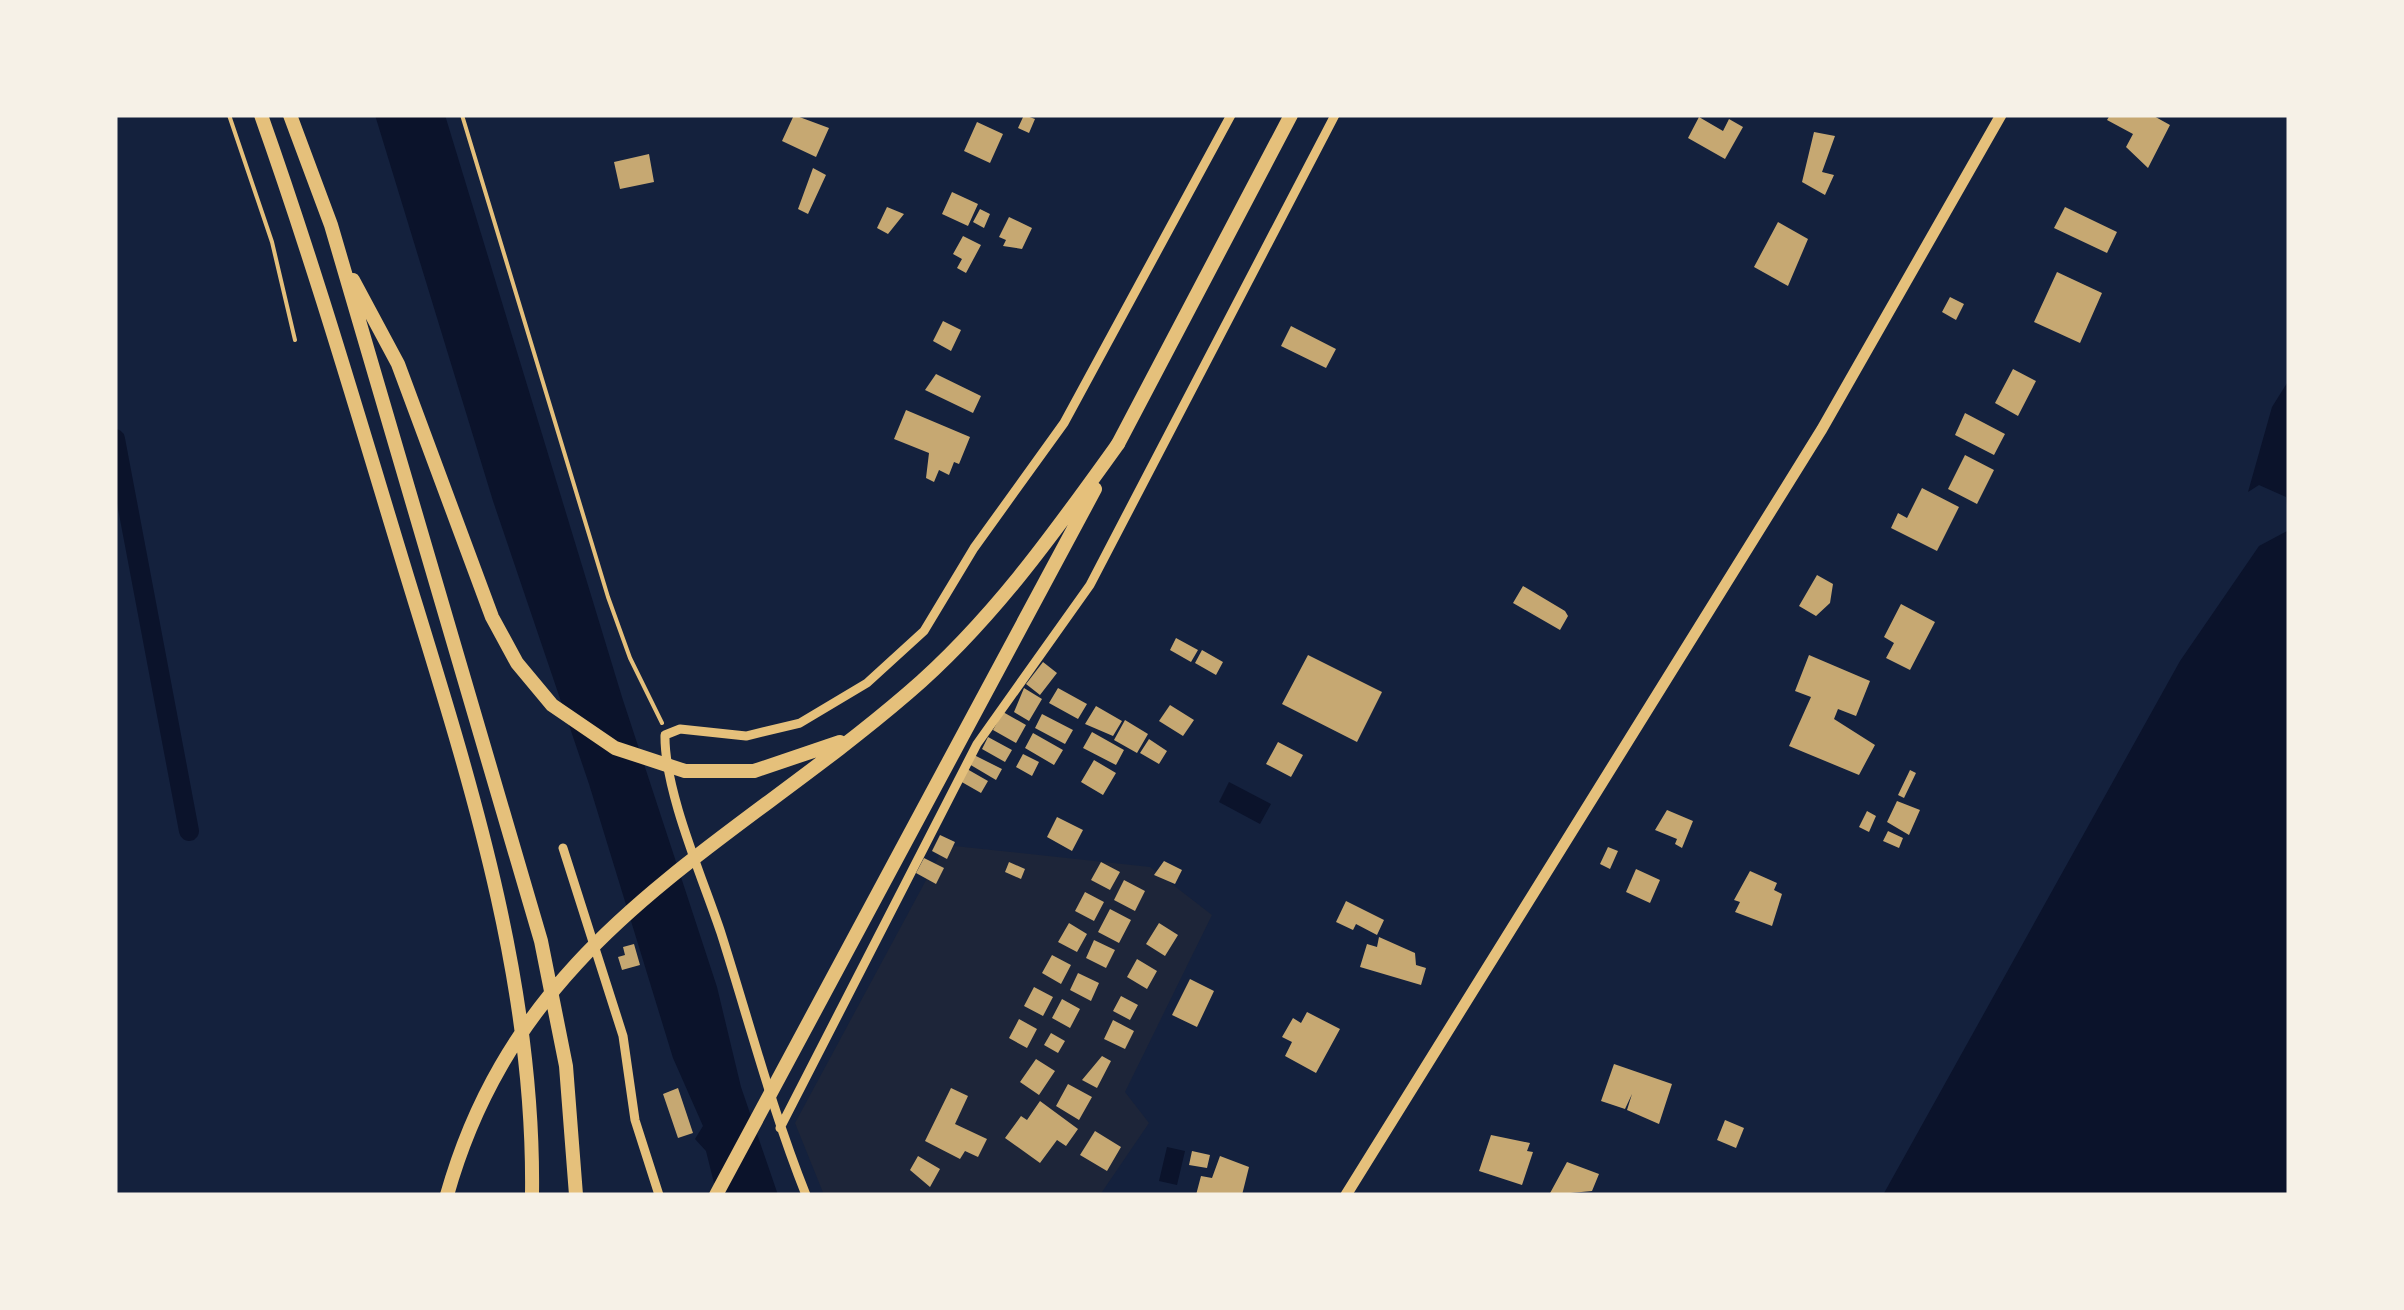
<svg xmlns="http://www.w3.org/2000/svg" width="2404" height="1310" viewBox="0 0 2404 1310" font-family="'PT Sans',sans-serif">
<rect width="100%" height="100%" fill="#14213d"/>
<path fill="#1d2539" d="M945,845L1150,867L1212,915L1125,1092L1149,1123L1100,1195H824L795,1123Z"/>
<path fill="#0b132b" d="M375,115H445L622,697L717,987L741,1087L778,1195H717L706,1151L695,1139L703,1126L673,1058L589,784L493,501Z
M2289,380V522L2286,497L2259,485L2248,492L2272,407Z
M2289,530V1195H1883L2180,661L2259,546Z
M1229,782L1271,804L1260,824L1219,802Z
M1167,1147L1185,1151L1177,1185L1159,1181Z"/>
<g fill="none" stroke-linecap="round" stroke-linejoin="round">
<path stroke="#0b132b" stroke-width="20" d="M115,439L189,831"/>
</g>
<path fill="#c6a872" d="M794,115L829,128L816,157L782,141Z
M1024,115L1035,119L1029,133L1018,128Z
M2110,115H2152L2170,125L2148,168L2126,147L2133,134L2107,120Z
M1699,117L1723,131L1729,119L1743,127L1725,159L1688,138Z
M977,122L1003,134L990,163L964,151Z
M1814,132L1835,136L1822,172L1834,175L1825,195L1802,182Z
M649,154L654,182L620,189L614,162Z
M813,168L826,175L808,214L798,209Z
M952,192L978,204L968,226L942,214Z
M887,207L904,214L888,234L877,228Z
M2065,207L2117,232L2107,253L2054,228Z
M980,209L990,214L984,228L973,222Z
M1009,217L1032,228L1022,249L1003,246L1006,240L999,237Z
M1778,222L1808,239L1788,286L1754,267Z
M963,236L981,245L966,273L957,268L962,259L953,254Z
M2057,272L2102,293L2080,343L2034,322Z
M1950,297L1964,304L1956,320L1942,312Z
M943,321L961,330L951,351L933,341Z
M1291,326L1336,349L1326,368L1281,346Z
M2013,369L2036,381L2018,416L1995,403Z
M936,374L981,396L973,413L925,390Z
M906,410L970,437L959,464L954,462L949,475L939,470L934,482L926,478L929,453L894,439Z
M1965,413L2005,434L1994,455L1955,435Z
M1965,455L1994,470L1977,504L1948,489Z
M1922,488L1959,507L1937,551L1891,528L1898,513L1907,518Z
M1817,575L1833,584L1830,603L1816,616L1799,606Z
M1523,586L1565,611L1568,616L1560,630L1513,603Z
M1901,604L1935,622L1910,670L1886,658L1894,643L1884,637Z
M1176,638L1198,650L1191,662L1170,650Z
M1202,650L1223,662L1216,675L1195,663Z
M1308,655L1382,692L1357,742L1282,704Z
M1809,655L1870,681L1856,716L1838,709L1834,719L1875,745L1859,775L1789,746L1811,697L1795,691Z
M1043,662L1057,673L1040,695L1026,684Z
M1024,688L1042,699L1029,721L1014,712Z
M1058,688L1087,704L1078,719L1049,703Z
M1170,705L1194,720L1183,736L1159,721Z
M1096,706L1122,721L1113,736L1085,724Z
M1003,712L1026,725L1016,743L993,730Z
M1042,714L1073,730L1065,744L1035,728Z
M1125,720L1148,734L1137,753L1114,740Z
M1092,732L1124,750L1116,765L1083,748Z
M1033,733L1063,750L1054,765L1025,748Z
M988,737L1012,750L1005,762L982,749Z
M1149,739L1167,751L1159,764L1140,753Z
M1278,742L1303,755L1291,777L1266,764Z
M1023,754L1039,762L1032,776L1016,767Z
M974,755L1002,769L996,780L969,764Z
M1094,760L1116,773L1103,795L1081,782Z
M967,769L988,781L981,793L960,781Z
M1910,770L1916,773L1904,798L1898,795Z
M1897,801L1920,810L1909,835L1887,822Z
M1667,810L1693,821L1682,848L1675,844L1677,839L1655,830Z
M1867,811L1876,816L1869,832L1859,827Z
M1057,817L1083,830L1072,851L1047,837Z
M1888,831L1903,838L1899,848L1883,841Z
M940,835L955,842L947,859L932,851Z
M1608,847L1618,851L1610,869L1600,864Z
M924,858L944,868L936,884L916,873Z
M1164,861L1182,870L1175,884L1154,875Z
M1009,862L1025,869L1021,879L1005,872Z
M1101,862L1120,872L1110,890L1091,880Z
M1636,869L1660,880L1650,903L1626,892Z
M1750,871L1777,883L1774,890L1782,894L1772,926L1735,912L1740,902L1734,900Z
M1124,880L1145,891L1135,911L1114,900Z
M1085,892L1104,902L1094,921L1075,911Z
M1346,901L1384,920L1377,935L1356,924L1353,930L1336,922Z
M1110,909L1131,920L1119,943L1098,932Z
M1069,923L1087,934L1077,952L1058,942Z
M1159,923L1178,935L1165,956L1146,944Z
M1379,937L1415,953L1416,965L1426,968L1421,985L1360,967L1367,944L1377,947Z
M1094,940L1115,950L1106,968L1086,958Z
M634,944L640,965L622,970L618,957L625,955L623,947Z
M1052,955L1071,965L1061,984L1042,973Z
M1137,959L1157,971L1147,989L1127,977Z
M1078,973L1099,983L1091,1001L1070,990Z
M1190,979L1214,991L1197,1027L1172,1015Z
M1034,987L1053,997L1043,1016L1024,1006Z
M1121,996L1138,1005L1130,1020L1113,1011Z
M1062,999L1080,1009L1070,1028L1052,1018Z
M1307,1012L1340,1029L1316,1073L1285,1056L1292,1042L1282,1037L1293,1018L1301,1023Z
M1019,1019L1037,1029L1027,1048L1009,1038Z
M1113,1020L1134,1031L1125,1049L1104,1039Z
M1051,1033L1065,1041L1058,1053L1044,1045Z
M1102,1056L1111,1061L1097,1088L1082,1080Z
M1036,1059L1055,1071L1039,1095L1020,1082Z
M1614,1064L1672,1084L1659,1124L1627,1110L1632,1094L1625,1109L1601,1101Z
M1068,1084L1092,1097L1079,1120L1056,1106Z
M678,1088L693,1133L678,1138L663,1094Z
M951,1088L968,1096L955,1124L987,1139L978,1157L965,1151L960,1159L925,1141Z
M1040,1101L1078,1129L1066,1146L1057,1140L1040,1163L1005,1138L1021,1116L1027,1120Z
M1725,1120L1744,1128L1736,1148L1717,1140Z
M1095,1131L1121,1147L1107,1171L1080,1155Z
M1491,1135L1530,1143L1527,1151L1533,1152L1522,1185L1479,1171Z
M1192,1151L1210,1155L1207,1168L1189,1165Z
M918,1156L940,1169L930,1187L910,1170Z
M1220,1156L1249,1167L1242,1195H1196L1201,1176L1212,1178Z
M1567,1162L1599,1174L1592,1191L1549,1195Z"/>
<g fill="none" stroke-linecap="round" stroke-linejoin="round">
<path stroke="#e5c07b" stroke-width="4" d="M229,115L272,242L295,340
M462,115L608,597L630,658L662,723"/>
<path stroke="#e5c07b" stroke-width="9" d="M563,848L623,1036L635,1120L659,1195
M780,1128L977,744L1090,585L1335,115
M806,1195C772,1110 749,1021 721,933C703,879 664,790 665,735L680,729L746,736L800,723L867,683L924,631L974,548L1064,423L1231,115"/>
<path stroke="#e5c07b" stroke-width="11" d="M1346,1195L1822,429L2001,115"/>
<path stroke="#e5c07b" stroke-width="14" d="M1118,444L1291,115"/>
<path stroke="#e5c07b" stroke-width="14" d="M261,115C315,267 360,422 407,576C469,778 535,981 532,1195
M290,115L331,225L541,941L566,1066L576,1195
M353,280L398,364L492,617L517,663L552,705L615,748L685,771H754L840,742
M447,1195C520,936 722,853 908,693C991,622 1055,532 1118,444
M716,1195L1095,489"/>
</g>
<rect width="2404" height="1310" fill="none" stroke="#f6f1e7" stroke-width="235"/>
</svg>
